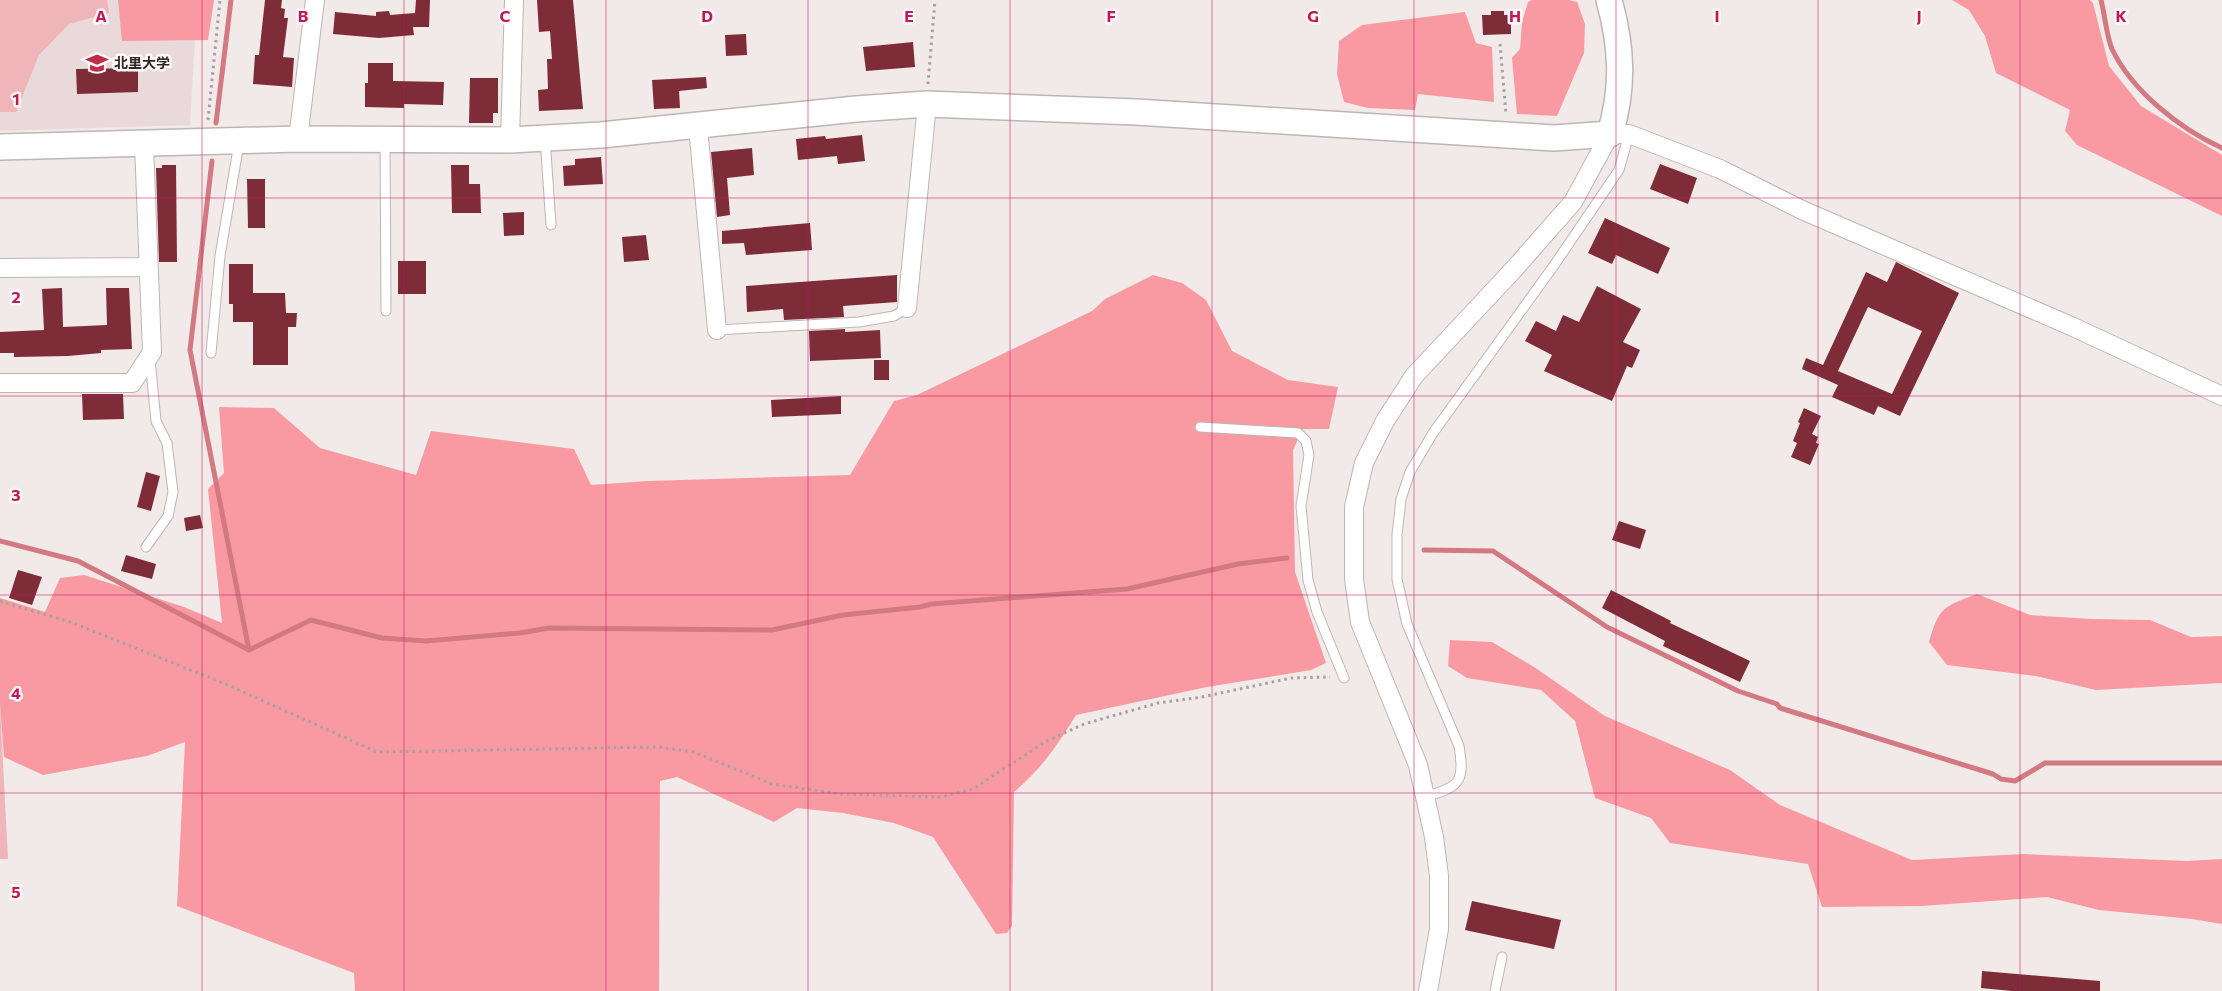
<svg xmlns="http://www.w3.org/2000/svg" width="2222" height="991" viewBox="0 0 2222 991" font-family="Commissioner,'Noto Sans JP',sans-serif">
<rect width="100%" height="100%" fill="#f2e9e9"/>
<path fill="#ead9da" d="M0,0H197L190,125L0,131Z"/>
<path fill="#f0b5b9" d="M0,0H107L109,13L69,24L39,55L16,112H0Z
M0,705L8,859H0Z"/>
<path fill="#f99aa3" d="M118,0H214L208,40L122,41Z
M1532,0H1569L1577,2L1585,24L1584,53L1557,116L1517,114L1512,58L1520,49L1522,22L1528,2Z
M1952,0H2090L2093,3L2109,66L2141,106L2222,155V216L2077,145L2065,131L2070,110L1996,73L1985,36L1969,10Z
M1465,12L1476,43L1492,47L1494,102L1418,94L1415,110L1368,108L1344,102L1337,74L1339,41L1362,25Z
M1153,275L1182,283L1206,300L1232,351L1288,380L1338,387L1329,429H1303L1293,450L1295,572L1326,663L1311,670L1207,687L1076,715C1057,746 1042,768 1014,792L1012,926L1007,933L996,934L933,837L894,823L843,813L797,808L774,822L677,777L660,781L659,991H355L354,973L177,906L185,742L147,756L43,775L4,757L0,705V598L45,612L60,578L84,575L184,607L222,623L208,489L224,473L219,407L274,408L320,448L416,475L431,431L574,449L591,485L648,481L850,475L894,401L917,395L1092,311L1105,299Z
M1977,594L2030,615L2091,619L2150,620L2191,637L2222,636V683L2096,690L2036,676L1947,665L1929,642C1939,607 1943,607 1977,594Z
M1450,640L1492,642L1534,667L1605,716L1730,770L1780,805L1912,860L2023,854L2187,861L2222,859V924L2192,919L2099,910L2047,897L1921,906L1822,907L1808,864L1670,843L1651,818L1595,798L1575,721L1541,690L1467,678L1448,666Z"/>
<g fill="none" stroke-linecap="round" stroke-linejoin="round">
<path stroke="#d37982" stroke-width="5" d="M2101,0C2105,15 2106,34 2112,49C2132,91 2180,129 2222,148
M216,123L231,0
M212,161L190,350L249,650
M0,541L78,561L249,650L311,620L382,638L426,641L520,633L549,628L772,630L843,615L920,607L931,604L1127,589L1238,564L1287,558
M1424,550L1493,551L1607,627L1738,691L1777,704L1780,708L1993,774L2001,779L2015,781L2045,763H2222"/>
</g>
<path fill="#7d2c38" fill-rule="evenodd" d="M265,0H282L281,8L285,9L284,18H288L283,57L294,58L292,87L253,84L255,55H259Z
M416,0H430L429,27H413L414,35L379,38L333,34L335,12L376,16V12L389,11L390,15L415,13Z
M537,0H573L583,109L539,111L538,90L548,89L547,59H552L550,31L539,32Z
M1491,11H1504V15H1511V34L1483,35L1482,15H1491Z
M746,34L747,55L726,56L725,35Z
M913,42L915,67L866,71L863,47Z
M368,63H393V81L444,82L443,105L404,104V108L365,107V83H368Z
M138,68V92L77,94L76,69Z
M706,77L707,88L679,91L680,108L654,109L652,80Z
M470,78H498V113H493V123H469Z
M862,135L865,161L838,164L837,156L798,160L796,139L825,136L826,139Z
M752,148L754,175L727,178L730,215L717,217L711,152Z
M601,157L603,184L564,186L563,166L575,165V159Z
M1660,164L1697,178L1688,204L1650,189Z
M162,165H176L177,262H159L156,168H162Z
M451,165H469V184H480L481,213H452Z
M247,179H265V228H248Z
M524,212V235L504,236L503,213Z
M1605,218L1670,248L1658,274L1616,255L1612,264L1588,253Z
M810,223L812,250L746,255L744,243L722,244V231Z
M646,235L649,260L624,262L622,237Z
M398,261H426V294H398Z
M1896,262L1959,293L1900,416L1878,406L1874,415L1832,397L1838,385L1802,369L1806,358L1823,365L1866,272L1887,282ZM1868,307L1922,331L1892,394L1838,371Z
M229,264H253V293H285L286,313H297L296,327H288V365H253V322H233V304H229Z
M897,275V302L843,306L844,317L784,320L783,309L747,312L746,286Z
M1597,286L1641,309L1623,342L1640,350L1632,368L1627,366L1612,401L1544,371L1552,355L1525,341L1536,321L1556,331L1563,315L1579,322Z
M62,288L63,327L107,325L106,288H129L132,349L101,350V353L68,356L14,357V353H0V332L44,330L42,289Z
M845,329V332L880,330L881,358L810,361L809,331Z
M874,360H889V380H874Z
M82,394H123L124,419L83,420Z
M841,396V414L772,417L771,400Z
M1804,408L1821,416L1812,434L1818,437L1816,443L1819,444L1810,465L1791,457L1797,443L1793,441L1800,423L1798,422Z
M146,472L160,476L151,511L137,507Z
M200,515L203,528L186,531L184,518Z
M1619,521L1646,530L1640,549L1612,540Z
M126,555L156,564L152,579L121,571Z
M18,570L42,577L32,605L9,598Z
M1611,590L1671,621L1670,623L1750,661L1740,682L1663,646L1665,641L1602,608Z
M1472,901L1561,920L1554,949L1465,930Z
M1982,971L2100,981V991H2012L1981,988Z"/>
<g fill="none" stroke-linecap="round" stroke-linejoin="round">
<g stroke="#beb5b6" stroke-width="11">
<path id="lane" d="M545,138L551,225
M385,141L386,311
M717,330L859,322L894,316L907,308
M211,353L220,256L239,143
M1200,427L1298,433L1306,441L1309,455L1301,506L1308,580L1317,612L1344,678
M146,547L168,516L173,492L167,443L156,421L150,359
M1427,796C1460,787 1465,781 1459,746L1407,624L1397,579V535L1401,499L1410,472L1433,433L1555,264L1619,170L1629,134
M1495,991L1502,957"/>
</g>
<g stroke="#beb5b6" stroke-width="20">
<path id="street" d="M698,127L717,330
M298,139L315,0
M510,140L514,0
M0,268L148,267
M907,308L927,104
M0,383H132L152,352L144,144
M1428,991L1439,929V876L1434,837L1418,765L1360,622L1354,579V507L1364,463L1385,421L1414,376L1515,268L1573,202L1610,134H1629L1720,169L1802,210L2071,326L2222,396"/>
</g>
<g stroke="#beb5b6" stroke-width="28">
<path id="secondary" d="M0,147L298,139L510,140L601,135L856,109L927,104L1136,112L1554,138L1610,134C1624,87 1622,47 1609,0"/>
</g>
<path stroke="#a7a0a1" stroke-width="3" stroke-dasharray="2.5 4" stroke-linecap="butt" d="M1500,44L1506,114
M928,84L935,0
M208,120L220,0
M0,601L73,623L228,685L377,752L658,747L694,752L772,784L840,794L941,797L973,789L1045,742L1084,724L1158,703L1202,697L1291,678L1330,677"/>
<use href="#lane" stroke="#fff" stroke-width="9"/>
<use href="#street" stroke="#fff" stroke-width="18"/>
<use href="#secondary" stroke="#fff" stroke-width="25"/>
</g>
<path fill="none" stroke="#c2185b" stroke-width="1" stroke-opacity="0.55" d="M202,0V991M404,0V991M606,0V991M808,0V991M1010,0V991M1212,0V991M1414,0V991M1616,0V991M1818,0V991M2020,0V991M0,198H2222M0,396H2222M0,595H2222M0,793H2222"/>
<defs>
<g id="university-bare" transform="scale(1.725)"><path d="M0-5L7-2L0 1L-7-2ZM-4 1L0 2.5L4 1V4Q0 6-4 4Z" fill="#be2e4c" stroke="#fef7f7" stroke-width="2.5" paint-order="stroke"/></g>
</defs>
<g fill-rule="evenodd">
<use href="#university-bare" x="97" y="63"/>
</g>
<g text-anchor="middle" stroke-width="5" stroke-linejoin="round" paint-order="stroke">
<g font-size="14" font-weight="bold" fill="#2d292a" stroke="#fef7f7" text-anchor="start">
<text x="114" y="68">北里大学</text>
</g>
</g>
<g font-size="16" text-anchor="middle" font-weight="bold" fill="#c2185b" stroke="#fef7f7" stroke-width="5" stroke-linejoin="round" paint-order="stroke">
<text x="101" y="22">A</text>
<text x="303" y="22">B</text>
<text x="505" y="22">C</text>
<text x="707" y="22">D</text>
<text x="909" y="22">E</text>
<text x="1111" y="22">F</text>
<text x="1313" y="22">G</text>
<text x="1515" y="22">H</text>
<text x="1717" y="22">I</text>
<text x="1919" y="22">J</text>
<text x="2121" y="22">K</text>
<text x="16" y="105">1</text>
<text x="16" y="303">2</text>
<text x="16" y="501">3</text>
<text x="16" y="699">4</text>
<text x="16" y="898">5</text>
</g>
</svg>
